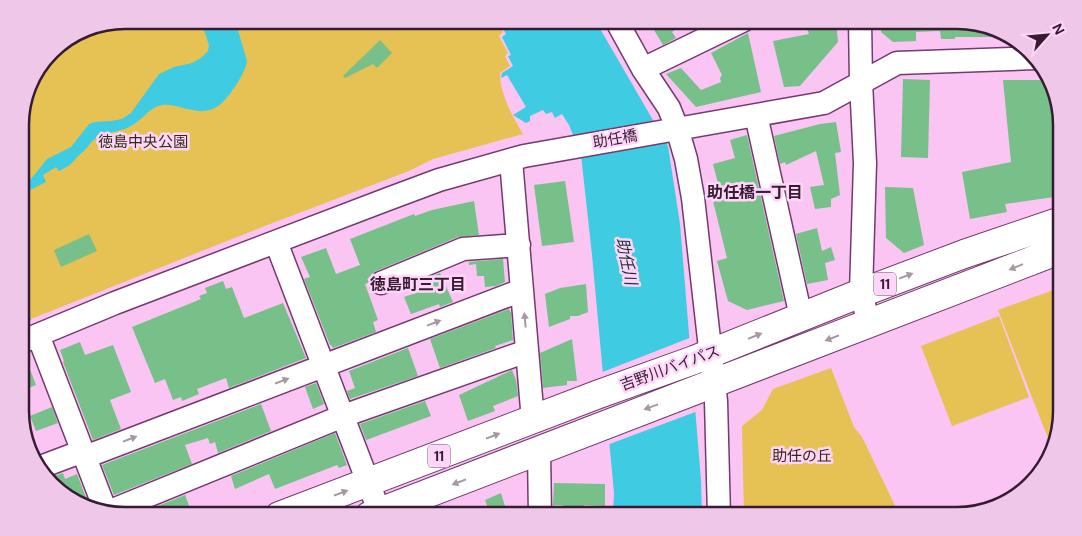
<svg xmlns="http://www.w3.org/2000/svg" width="1082" height="536" viewBox="0 0 1082 536" font-family="'DM Sans','Noto Sans JP',sans-serif">
<rect width="100%" height="100%" fill="#fac4f3"/>
<path fill="#e6c153" d="M124,20H495L503,32L499,36L508,53L505,56L510,66L500,73C500,94 512,116 523,134L433,159L409,171L257,229L21,323L20,117L31,78L55,46L85,28Z
M1062,287V412L1053,451L998,310Z
M999,316L1029,397L952,426L921,346Z
M831,368L854,427L862,437L900,516H744L742,426L762,410L773,389Z"/>
<path fill="#3fcbe2" d="M212,20H235L247,61C246,72 228,100 218,106C199,119 180,103 162,105C150,107 144,118 134,124C122,133 109,130 95,139C90,142 89,146 85,150C83,152 81,153 79,155C71,164 71,165 59,171L56,167L43,175L46,182L20,195V184L31,179L47,159L71,147L89,124L95,122L111,121L122,119L131,113L159,74L174,67L192,63L201,58L208,51L209,45L203,27Z
M498,20H595L668,146L680,224L701,480L702,516H613L614,493L592,255L581,155L569,125L562,114L555,118L552,112L546,114L543,110L530,116V121L526,123L513,115L526,107L507,75L501,78L502,73L513,66L508,56L511,55L502,37L506,34Z
M21,290L31,320L21,324Z"/>
<path fill="#fac4f3" d="M692,337L698,411L607,445L600,373Z"/>
<path fill="#77c089" d="M648,20H688L672,32L676,38L663,45Z
M803,20H836L838,42L800,86L784,87L773,41L809,34Z
M881,20H958L1003,31L1008,34V37H955V39H941L940,31L916,32V41L893,42L881,32Z
M748,33L761,92L696,107L666,74L681,68L701,90L721,82L720,78L722,75L711,53Z
M380,40L392,53L377,68L373,64L345,78L343,76Z
M903,79L930,80L928,158L901,157Z
M1003,80H1048L1061,111V196L1005,204L1007,212L970,219L962,172L1011,162Z
M836,122L841,152L835,153L840,195L831,199V207L815,209L810,187L824,185L816,151L786,165L785,162L780,164L774,136L820,124Z
M747,135L784,301L747,310L728,301L717,261L727,258L713,201L722,199L713,164L735,158L730,140Z
M565,181L574,242L542,246L534,185Z
M885,187L913,188L924,245L904,253L886,238Z
M474,201L479,235L458,237L376,271L371,275L368,283L365,284L378,320L373,322L376,332L333,348L331,345H330L304,279L310,277L301,257L326,248L336,274L360,265L350,239L414,214L415,216L432,210Z
M817,228L822,251L831,247L835,260L825,263L828,280L807,284L796,234Z
M89,234L97,251L61,267L54,250Z
M503,259L505,282L496,286L485,287L484,276H477L476,264L469,265V262Z
M440,273L453,302L440,307L439,304L411,314L404,297L431,288L427,278Z
M223,281L226,289L232,287L244,318L283,303L306,358L229,388L226,378L197,389L199,394L182,401L181,397L173,400L165,379L155,383L132,327L201,299L199,296L207,293L205,288Z
M586,284L588,312L578,316H570V319L549,327L545,294L560,288Z
M509,309L511,313L513,340L495,346L496,348L440,368L430,339Z
M572,339L577,381H567V385L543,388L540,353Z
M80,342L85,355L113,345L131,392L110,400L121,429L93,440L63,362L64,361L60,350Z
M408,348L418,376L350,399L347,391L355,388L349,371Z
M24,354L36,385L21,391V355Z
M512,370L516,380L518,396L493,406L495,411L468,421L459,395Z
M316,383L324,404L313,409L305,387Z
M425,401L431,416L366,440L360,424Z
M261,404L271,431L218,453L215,442L210,444L208,438L185,445L192,464L114,495L102,465Z
M52,407L58,423L36,431L30,416Z
M335,433L347,465L339,468L337,465L275,489L269,474L235,489L231,476Z
M63,473L65,479L77,474L90,508L79,505L46,479Z
M554,483L605,484V506L584,505V516H562L563,505H553Z
M501,493L508,516H491L485,500Z
M185,495L193,516H150L148,510Z"/>
<g fill="none" stroke-linecap="round" stroke-linejoin="round">
<g stroke="#743a6f" stroke-width="25">
<path id="minor" d="M616,20L643,69L669,108L677,128L686,159L693,198L716,401L719,516
M860,20L861,82L865,163L861,293L869,324
M643,69L744,20
M756,115L801,317
M511,160L533,421
M276,242L381,516
M381,283L463,249L519,245
M38,335L106,512
M21,342L115,303L388,199L439,180L524,156L824,103L897,63L1036,58
M539,451L540,516
M85,457L522,290
M38,468L83,451
M108,512L343,416L527,351"/>
</g>
<g stroke="#743a6f" stroke-width="30">
<path id="highway" d="M279,516L599,394L694,360L861,293L964,254L1061,221
M369,516L1062,249"/>
</g>
<use href="#minor" stroke="#fff" stroke-width="22"/>
<use href="#highway" stroke="#fff" stroke-width="28"/>
</g>
<defs><path id="oneway-solid" d="M-6-.8H1V-3.2L6.5 0L1 3.2V.8H-6Z" transform="scale(1.25)"/></defs>
<g fill="#a499a3">
<use href="#oneway-solid" transform="translate(1016 267) rotate(158)"/>
<use href="#oneway-solid" transform="translate(906 276) rotate(-21)"/>
<use href="#oneway-solid" transform="translate(525 320) rotate(-95)"/>
<use href="#oneway-solid" transform="translate(434 323) rotate(-21)"/>
<use href="#oneway-solid" transform="translate(755 336) rotate(-22)"/>
<use href="#oneway-solid" transform="translate(832 338) rotate(159)"/>
<use href="#oneway-solid" transform="translate(282 381) rotate(-21)"/>
<use href="#oneway-solid" transform="translate(651 407) rotate(160)"/>
<use href="#oneway-solid" transform="translate(493 436) rotate(-21)"/>
<use href="#oneway-solid" transform="translate(130 439) rotate(-21)"/>
<use href="#oneway-solid" transform="translate(459 482) rotate(159)"/>
<use href="#oneway-solid" transform="translate(341 493) rotate(-21)"/>
</g>
<g text-anchor="middle" stroke-width="5" stroke-linejoin="round" paint-order="stroke">
<g fill="#ffd6f9" stroke="#72546e" stroke-width="1">
<rect x="874" y="272.5" width="22" height="23" rx="4"/>
<rect x="428" y="444.5" width="22" height="23" rx="4"/>
</g>
<g font-size="14" font-weight="bold" fill="#351c32">
<text x="885" y="289">11</text>
<text x="439" y="461">11</text>
</g>
<g font-size="15" fill="#351c32" stroke="#ffd6f9">
<text transform="translate(615 139) rotate(-10)" y="5">助任橋</text>
<text transform="translate(670 368) rotate(-20)" y="5">吉野川バイパス</text>
</g>
<g font-size="15" fill="#312914" stroke="#ffd6f9">
<text x="143" y="147">徳島中央公園</text>
<text x="802" y="461">助任の丘</text>
</g>
<g font-size="16" font-weight="bold" fill="#351c32" stroke="#ffd6f9">
<text x="755" y="198">助任橋一丁目</text>
<text x="418" y="290">徳島町三丁目</text>
</g>
<g font-size="16" font-style="italic" fill="#143136" stroke="#ffd6f9">
<text transform="translate(627 261) rotate(78)" y="6">助任川</text>
</g>
</g>
<path d="M0 0H1082V536H0ZM125 29H957A96 96 0 0 1 1053 125V411A96 96 0 0 1 957 507H125A96 96 0 0 1 29 411V125A96 96 0 0 1 125 29Z" fill="#efc7e9" fill-rule="evenodd"/>
<path fill="none" stroke="#351c32" stroke-width="2.5" d="M125 29H957A96 96 0 0 1 1053 125V411A96 96 0 0 1 957 507H125A96 96 0 0 1 29 411V125A96 96 0 0 1 125 29Z"/>
<g transform="translate(1047 35) rotate(63)" stroke="#ffd6f9" stroke-width="4" paint-order="stroke">
<path d="M0-4L9 19L0 12L-9 19Z" fill="#351c32"/>
<text y="-8" font-size="14" font-weight="bold" text-anchor="middle" fill="#351c32">N</text>
</g>
</svg>
